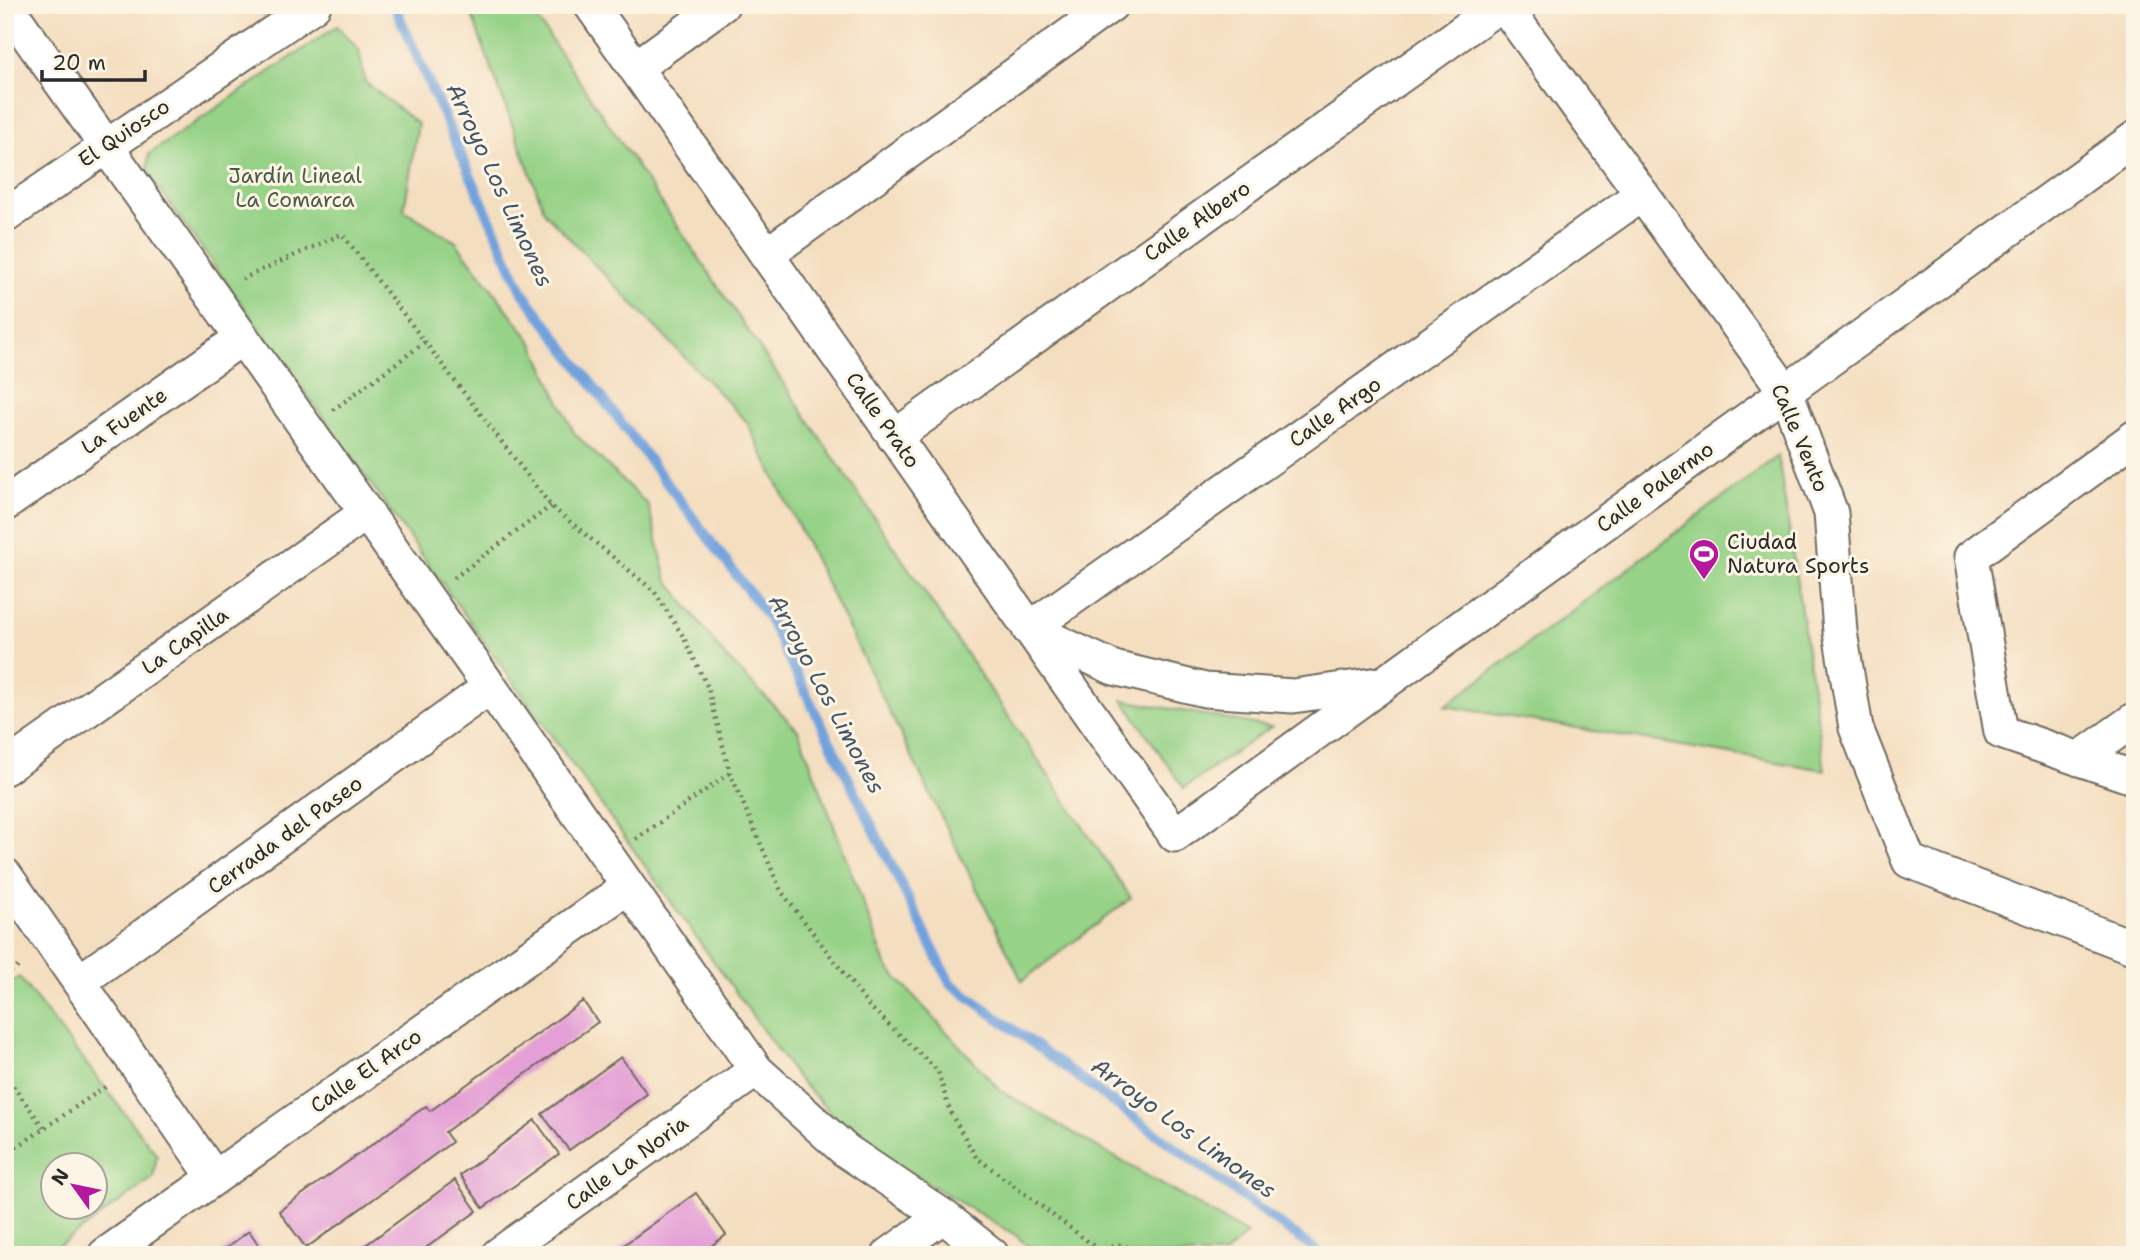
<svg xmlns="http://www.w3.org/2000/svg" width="2140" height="1260" viewBox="0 0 2140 1260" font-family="'Shantell Sans',sans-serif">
<rect width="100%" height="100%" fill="#fcf5e5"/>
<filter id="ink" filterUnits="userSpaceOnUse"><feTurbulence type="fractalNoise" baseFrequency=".0143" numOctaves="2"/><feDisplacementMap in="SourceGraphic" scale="14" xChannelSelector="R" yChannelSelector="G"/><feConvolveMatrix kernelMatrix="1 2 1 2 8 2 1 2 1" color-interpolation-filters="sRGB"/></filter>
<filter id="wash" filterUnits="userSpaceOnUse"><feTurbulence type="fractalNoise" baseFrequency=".00686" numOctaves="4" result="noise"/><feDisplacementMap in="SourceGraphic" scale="28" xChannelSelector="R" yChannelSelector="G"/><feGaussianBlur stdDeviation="1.57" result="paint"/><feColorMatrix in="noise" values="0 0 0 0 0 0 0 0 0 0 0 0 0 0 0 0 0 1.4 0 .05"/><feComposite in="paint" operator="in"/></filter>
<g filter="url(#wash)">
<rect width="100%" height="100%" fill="#f4dec0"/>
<path fill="#96d287" stroke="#607e59" stroke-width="2" fill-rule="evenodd" d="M468,5H528L1131,898L1022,981L747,422L545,213Z
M337,26L359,50L365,82L418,124L404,210L456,242L533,343L574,433L648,505L667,579L723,654L798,730L887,967L1001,1091L1247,1234L1223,1255H1037L1017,1236L861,1144L798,1079L147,172L149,154Z
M1778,456L1825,770L1445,706Z
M1123,700L1271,727L1184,788Z
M19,977L157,1155L153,1178L46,1255H5V987ZM52,1166H94V1208H52Z"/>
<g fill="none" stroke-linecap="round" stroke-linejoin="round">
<path stroke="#72a2dc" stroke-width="10" d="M394,5L523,293L768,617L950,983L1322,1255"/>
</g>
<g id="blocks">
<path fill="#e4a0d6" d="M583,1001L598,1022L445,1132L452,1142L306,1248L279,1211L426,1106L430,1111Z
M621,1057L647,1094L569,1150L542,1114Z
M535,1120L559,1154L483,1208L460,1175Z
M455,1180L477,1211L416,1255H352Z
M696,1193L726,1235L699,1255H616L614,1252Z
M249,1231L266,1255H217Z"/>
</g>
</g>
<g filter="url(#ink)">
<use href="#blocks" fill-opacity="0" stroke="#716a5f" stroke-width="2"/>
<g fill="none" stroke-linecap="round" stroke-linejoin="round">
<g stroke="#716a5f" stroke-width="37">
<path id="minor" d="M6,5L490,687L756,1070L845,1150L943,1216L992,1255
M591,5L1175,835L2135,138
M1504,5L1786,392L1831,513L1840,632L1856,728L1909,861L2135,948
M635,68L722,5
M5,216L314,5
M766,255L1111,5
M894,437L1500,5
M2135,437L1971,557L2001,732L2135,778
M5,504L242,338
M1029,629L1642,194
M1032,630L1114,668L1205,690L1293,696L1379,684
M2079,759L2135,719
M5,768L365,514
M5,875L214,1177
M79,982L490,687
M105,1255L628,887
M498,1255L756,1070
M889,1255L943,1216"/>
</g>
<path stroke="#716a5f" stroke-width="4.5" stroke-dasharray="2 5" stroke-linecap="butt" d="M242,279L342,234L551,506L654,591L683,636L708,688L730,773L781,891L868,1005L938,1071L950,1112L976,1157L1102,1252
M333,410L425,342
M454,578L551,506
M636,839L730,773
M5,976L22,964
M5,1075L44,1128
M5,1155L108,1085
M1101,1255C1111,1242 1126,1241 1136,1255"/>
<use href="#minor" stroke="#fff" stroke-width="33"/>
</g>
</g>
<defs>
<g id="stadium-pin" transform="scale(1.575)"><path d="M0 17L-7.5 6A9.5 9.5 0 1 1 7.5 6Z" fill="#b5179e" stroke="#fcf5e5"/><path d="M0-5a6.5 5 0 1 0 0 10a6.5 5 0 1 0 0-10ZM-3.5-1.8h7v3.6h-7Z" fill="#fff"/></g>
</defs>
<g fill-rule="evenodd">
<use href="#stadium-pin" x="1704" y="554"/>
</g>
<g text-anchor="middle" stroke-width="6" stroke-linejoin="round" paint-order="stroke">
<g font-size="21" fill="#2b2b2b" stroke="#fcf5e5">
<text transform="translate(124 133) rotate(-34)" y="7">El Quiosco</text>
<text transform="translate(1197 221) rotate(-35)" y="7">Calle Albero</text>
<text transform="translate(1335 412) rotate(-35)" y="7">Calle Argo</text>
<text transform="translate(883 420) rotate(55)" y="7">Calle Prato</text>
<text transform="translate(124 421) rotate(-35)" y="7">La Fuente</text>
<text transform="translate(1800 438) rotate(67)" y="7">Calle Vento</text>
<text transform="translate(1655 487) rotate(-36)" y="7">Calle Palermo</text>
<text transform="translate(185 641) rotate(-35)" y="7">La Capilla</text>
<text transform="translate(285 835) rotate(-36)" y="7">Cerrada del Paseo</text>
<text transform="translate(366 1071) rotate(-35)" y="7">Calle El Arco</text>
<text transform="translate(627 1163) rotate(-36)" y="7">Calle La Noria</text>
</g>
<g font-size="21" fill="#4b5d47" stroke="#fcf5e5">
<text x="295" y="183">Jardín Lineal<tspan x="295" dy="24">La Comarca</tspan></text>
</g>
<g font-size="21" fill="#2b2b2b" stroke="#fcf5e5" text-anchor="start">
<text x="1727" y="549">Ciudad<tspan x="1727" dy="24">Natura Sports</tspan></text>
</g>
<g font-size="23" font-style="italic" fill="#445569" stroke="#fcf5e5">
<text transform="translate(500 185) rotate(65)" y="8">Arroyo Los Limones</text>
<text transform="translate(827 694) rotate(62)" y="8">Arroyo Los Limones</text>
<text transform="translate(1184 1128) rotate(36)" y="8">Arroyo Los Limones</text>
</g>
</g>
<rect width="2140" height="1260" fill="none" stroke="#fcf5e5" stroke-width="28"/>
<g transform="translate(74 1186) rotate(303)"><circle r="33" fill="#fcf5e5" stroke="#a8a49b" stroke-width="2"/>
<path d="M0-5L12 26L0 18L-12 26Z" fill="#b5179e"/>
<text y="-10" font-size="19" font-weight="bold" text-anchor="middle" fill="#2b2b2b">N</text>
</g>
<path d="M42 70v10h103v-10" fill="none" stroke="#2b2b2b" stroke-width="3.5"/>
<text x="52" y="70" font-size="21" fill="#2b2b2b" stroke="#fcf5e5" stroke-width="5" paint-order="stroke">20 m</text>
</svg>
